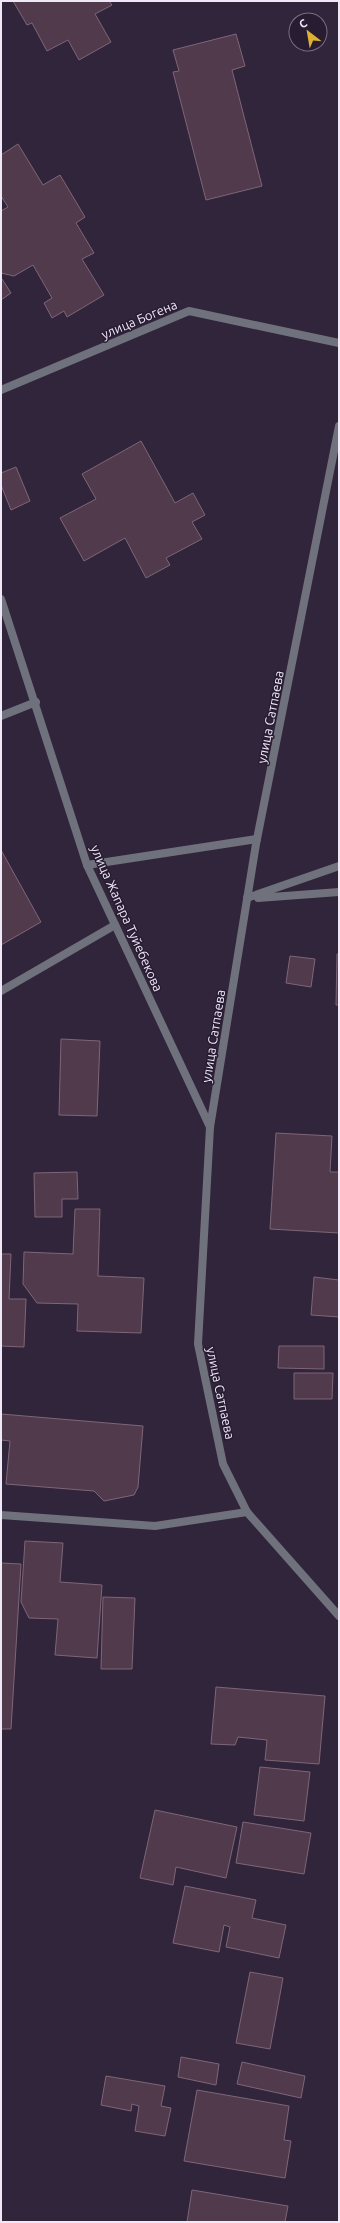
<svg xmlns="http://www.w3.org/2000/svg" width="340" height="2223" viewBox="0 0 340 2223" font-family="Ubuntu,sans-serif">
<rect width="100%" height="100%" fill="#31253c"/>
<path fill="#513a4c" stroke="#7f6578" d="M13,1H109L112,5L95,14L111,42L79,60L68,40L47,51L32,23L27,25Z
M236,34L245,66L232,70L262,186L206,200L173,72L179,71L173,50Z
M18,144L43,185L60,175L85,217L76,223L94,253L82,259L104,295L67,317L64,311L52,318L44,303L52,298L33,265L14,276L1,273V211L8,207L1,196V155Z
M2,279L11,293L1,300V280Z
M141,441L175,503L193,493L205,515L192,522L202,539L166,558L170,565L146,578L125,538L84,561L60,518L96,499L82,474Z
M16,467L30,501L11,510L1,485V473Z
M1,850L41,922L1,945Z
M337,954H339V1005H336Z
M290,956L315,959L311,987L286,983Z
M61,1039L100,1041L97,1116L59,1115Z
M276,1133L332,1136L330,1172H339V1233L270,1229Z
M77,1172L78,1199H62V1217H35L34,1173Z
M75,1209H100L98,1276L144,1278L141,1333L77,1331L78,1304L37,1303L23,1284L24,1252L73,1254Z
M1,1254H11L9,1299H26L24,1347L1,1346Z
M314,1277L339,1280V1317L311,1315Z
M279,1346H324V1369L278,1368Z
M294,1373H333L332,1399H294Z
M1,1414L143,1426L138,1487L134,1495L104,1501L94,1491L6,1484L10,1441L1,1440Z
M25,1541L63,1543L60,1582L102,1585L97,1658L55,1655L58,1619L29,1618L21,1602Z
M1,1563L21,1564L11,1729H1Z
M103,1597L135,1598L132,1669H101Z
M216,1687L325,1696L319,1764L265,1760L267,1740L238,1737L235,1745L211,1744Z
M260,1767L310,1772L304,1821L254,1815Z
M155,1810L237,1827L226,1878L176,1867L173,1885L140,1878Z
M243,1822L311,1833L304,1874L236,1863Z
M185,1886L256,1900L252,1918L286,1925L279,1958L226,1947L230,1927L224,1925L219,1952L173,1943Z
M250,1972L283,1978L270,2049L236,2043Z
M181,2057L219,2064L216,2085L178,2077Z
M242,2062L305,2076L301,2098L237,2084Z
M106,2076L165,2086L161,2106L171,2108L165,2136L135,2131L139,2106L132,2104L131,2111L101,2105Z
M197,2090L289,2106L284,2140L291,2141L285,2178L184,2161Z
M192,2190L288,2206L285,2222H187Z"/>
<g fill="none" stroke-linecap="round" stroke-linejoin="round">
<path stroke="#6f717d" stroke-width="8" d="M1,716L36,702
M87,865L257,839
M1,991L115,925"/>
<path stroke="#6f717d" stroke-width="8" d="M1,390L189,311L339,343
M1,599L87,865L210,1127
M247,898L339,866
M258,898L339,892
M1,1515L155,1526L247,1512"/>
<path stroke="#6f717d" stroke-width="8" d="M339,426L256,844L210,1127L198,1344L223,1464L247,1512L339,1616"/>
</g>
<g text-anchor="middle" stroke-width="3" stroke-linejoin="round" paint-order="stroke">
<g font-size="13" fill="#efe8f7" stroke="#271c32">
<text transform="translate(139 319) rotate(-23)" y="5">улица Богена</text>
<text transform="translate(270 717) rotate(-79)" y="5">улица Сатпаева</text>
<text transform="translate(127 918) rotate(66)" y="5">улица Жапара Туйебекова</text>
<text transform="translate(213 1036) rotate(-81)" y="5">улица Сатпаева</text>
<text transform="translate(221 1393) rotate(78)" y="5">улица Сатпаева</text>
</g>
</g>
<rect width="340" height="2223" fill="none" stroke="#efe8f7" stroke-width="4"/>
<g transform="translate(308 32) rotate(329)"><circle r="19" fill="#271c32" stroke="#776e81"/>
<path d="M0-3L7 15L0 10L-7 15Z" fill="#deb133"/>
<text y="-6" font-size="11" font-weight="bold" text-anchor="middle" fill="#efe8f7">С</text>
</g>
</svg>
